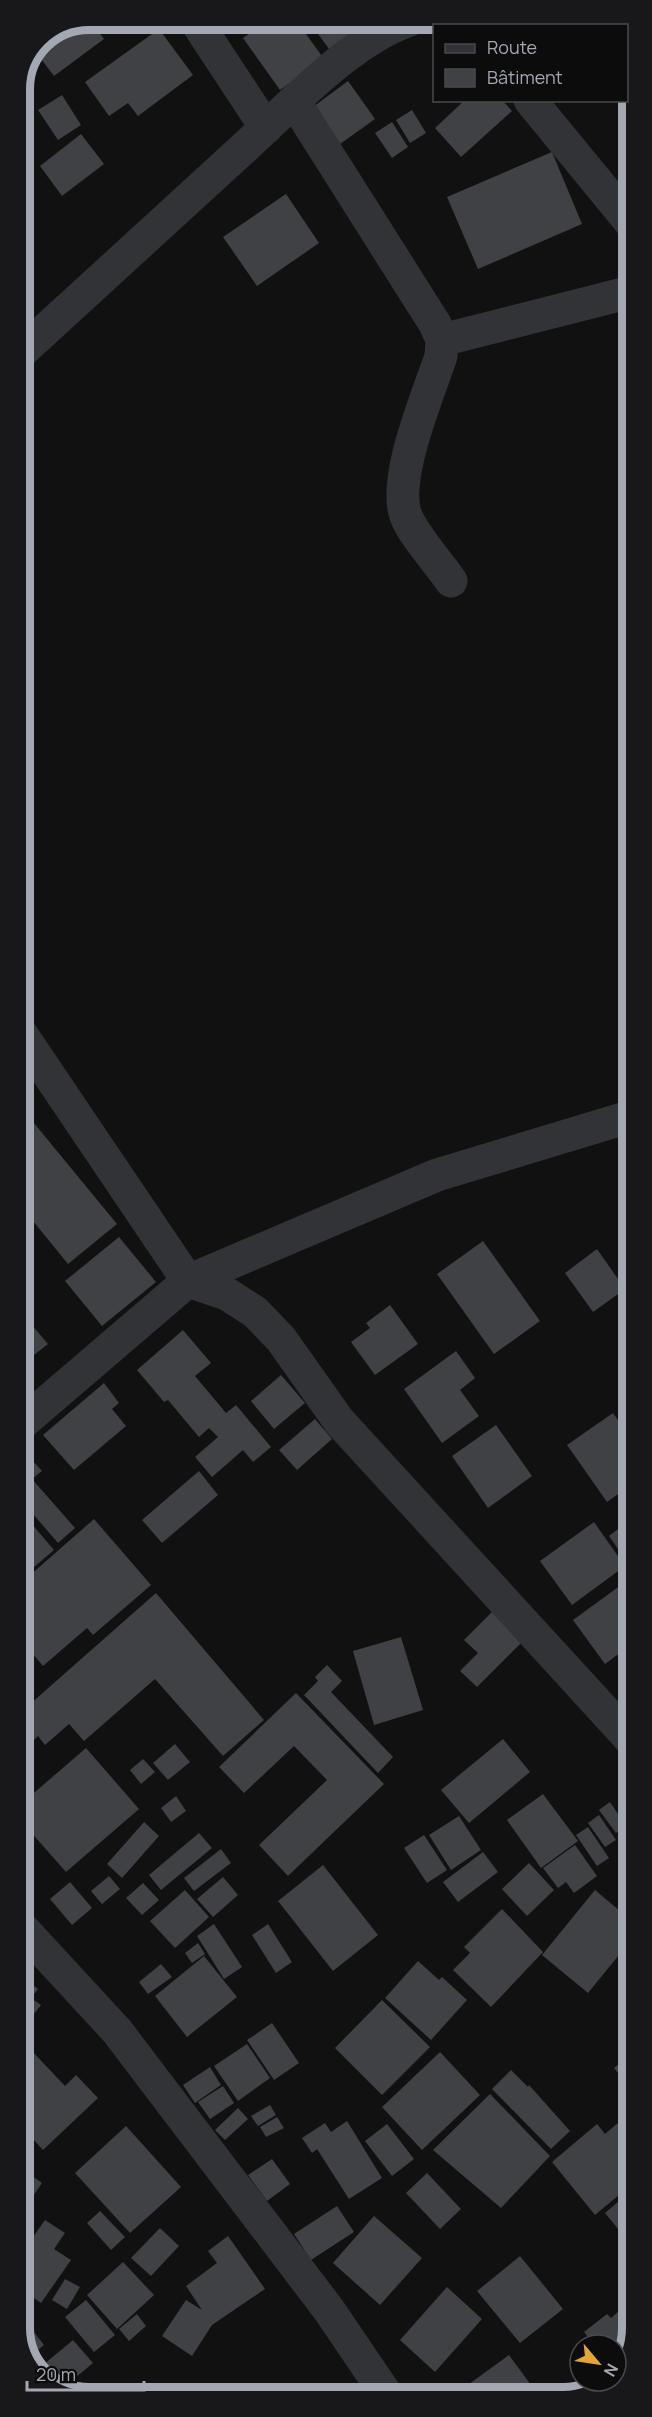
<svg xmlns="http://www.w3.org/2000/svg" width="652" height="2417" viewBox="0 0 652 2417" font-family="Manrope,sans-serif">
<rect width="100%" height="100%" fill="#111112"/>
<path fill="#404145" d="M89,19L104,39L54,76L35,51L40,40Z
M268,20H296L324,59L280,90L243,38Z
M308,20H368L329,49Z
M159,29L193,75L138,116L128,103L109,116L85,82Z
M348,81L375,119L340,144L313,107Z
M20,87L34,107L20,118Z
M62,95L81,125L58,140L38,110Z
M465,100H502L512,111L461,157L435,128Z
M412,110L426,133L410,143L396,120Z
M392,122L408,147L392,158L375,133Z
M81,134L104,164L62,196L40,166Z
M552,152L582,224L478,269L447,197Z
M286,194L319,243L257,286L223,237Z
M29,1117L117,1224L68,1264L20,1205V1125Z
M119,1237L156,1282L102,1326L65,1281Z
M483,1241L540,1321L494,1354L437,1274Z
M597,1249L625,1289L593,1312L565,1273Z
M390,1305L418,1344L375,1375L351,1342L370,1328L366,1323Z
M20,1311L48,1344L20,1366Z
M183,1330L211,1363L195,1376L226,1413L236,1405L271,1447L253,1462L243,1450L212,1477L195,1457L218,1437L209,1428L199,1437L168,1400L164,1402L137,1370Z
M456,1351L475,1378L460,1390L479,1416L442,1443L404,1389Z
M281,1375L305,1403L274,1429L251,1401Z
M104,1383L119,1403L112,1409L126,1426L74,1470L43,1435Z
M613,1413L632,1440V1484L607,1502L567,1445Z
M315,1419L332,1439L297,1470L279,1450Z
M496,1425L532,1476L488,1508L452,1456Z
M20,1447L42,1471L32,1479L75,1528L58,1543L20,1499Z
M199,1471L218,1495L162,1543L142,1520Z
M20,1510L54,1550L20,1579Z
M94,1519L151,1585L93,1635L87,1628L43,1666L20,1639V1584Z
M594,1522L625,1566L572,1605L540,1561Z
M626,1523L632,1532V1569L609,1536Z
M632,1577V1644L605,1664L573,1620Z
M156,1593L264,1720L223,1756L155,1679L84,1741L69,1724L45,1745L38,1736L21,1752V1712Z
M492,1612L522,1642L477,1687L460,1671L478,1653L464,1640Z
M401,1637L423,1710L374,1725L353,1651Z
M327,1665L342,1681L331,1692L393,1757L378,1773L304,1695L318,1681L315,1677Z
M296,1693L384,1784L288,1876L259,1845L327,1780L294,1746L244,1793L219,1767Z
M503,1739L530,1772L469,1823L441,1790Z
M175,1744L190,1762L168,1780L153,1763Z
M86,1748L139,1809L66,1872L21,1821V1804Z
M143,1759L155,1772L141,1784L130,1770Z
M543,1794L578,1841L541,1868L507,1820Z
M176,1796L186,1811L171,1822L161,1808Z
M610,1802L626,1826L616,1833L599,1810Z
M599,1815L616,1840L605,1847L588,1823Z
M459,1816L481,1850L451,1870L429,1835Z
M144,1822L159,1836L122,1878L107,1864Z
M588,1827L609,1858L597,1866L576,1835Z
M199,1833L212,1848L161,1890L149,1875Z
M424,1835L447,1870L427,1883L404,1848Z
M575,1845L597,1876L574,1893L566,1882L558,1888L543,1868Z
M221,1849L231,1863L194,1891L184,1878Z
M483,1852L498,1872L458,1902L443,1882Z
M529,1863L554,1890L527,1916L502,1889Z
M323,1865L378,1935L333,1971L278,1901Z
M109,1876L120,1889L102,1904L91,1891Z
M223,1877L238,1895L213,1917L197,1899Z
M70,1882L92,1908L72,1925L50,1899Z
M143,1883L159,1900L142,1915L126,1898Z
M185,1890L209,1917L175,1948L150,1921Z
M595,1890L632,1921V1939L588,1993L542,1955Z
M502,1909L543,1952L491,2007L453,1970L470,1953L464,1947Z
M214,1924L242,1967L224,1979L197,1936Z
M268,1924L292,1962L276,1973L252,1935Z
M198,1943L205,1954L192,1963L185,1953Z
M204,1956L237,1997L187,2037L155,1996Z
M418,1961L439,1980L442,1977L467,2000L431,2040L385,1998Z
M161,1964L172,1977L148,1994L139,1982Z
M21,1976L38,1989L31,1998L41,2005L21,2030Z
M382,2000L430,2047L382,2095L335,2048Z
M272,2023L299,2063L274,2080L247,2040Z
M247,2044L270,2078L238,2101L214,2066Z
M31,2050L65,2086L76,2075L98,2098L43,2150L21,2126V2060Z
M440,2052L480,2095L422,2150L382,2107Z
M632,2053V2090L614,2068Z
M210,2067L221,2085L195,2103L183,2085Z
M511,2070L528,2087L529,2085L570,2131L551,2149L492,2089Z
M223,2086L234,2103L210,2119L198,2102Z
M490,2094L550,2156L501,2208L433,2150Z
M270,2105L276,2115L258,2126L251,2116Z
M238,2108L248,2119L225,2140L215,2130Z
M632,2111V2184L595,2215L552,2162L597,2124L605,2134Z
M277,2117L284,2128L266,2137L260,2127Z
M347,2121L382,2178L349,2199L317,2149L312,2153L302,2138L325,2123L331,2132Z
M387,2124L414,2159L392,2176L365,2141Z
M126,2126L181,2187L130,2233L75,2173Z
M272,2159L290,2184L267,2201L248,2175Z
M21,2168L42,2183L21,2214Z
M427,2173L461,2209L440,2229L406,2193Z
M632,2190V2237L628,2241L605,2213Z
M337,2206L354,2232L311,2260L294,2234Z
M100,2211L125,2237L111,2250L87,2223Z
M374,2216L422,2258L380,2305L333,2263Z
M45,2220L65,2233L54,2249L71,2260L41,2303L21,2289V2254Z
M160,2228L179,2246L151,2276L131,2258Z
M228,2236L265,2289L212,2325L192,2356L162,2336L186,2300L202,2310L186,2286L217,2263L208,2251Z
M520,2256L563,2309L520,2343L477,2291Z
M123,2262L154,2295L117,2329L87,2295Z
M65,2279L80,2287L67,2309L52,2300Z
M447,2287L482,2319L435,2372L400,2340Z
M86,2300L115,2335L94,2352L65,2317Z
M632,2300V2328L616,2371V2345H579L588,2337L584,2332L607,2314L611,2318Z
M137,2314L146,2326L129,2341L119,2329Z
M21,2316L44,2345L30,2357L21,2342Z
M73,2340L93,2363L63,2388L43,2380L37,2370Z
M509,2355L539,2396H455L454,2395Z
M178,2384L186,2397H157Z"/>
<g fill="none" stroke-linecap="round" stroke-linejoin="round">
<path stroke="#323337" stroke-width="33" d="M195,20L266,128
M463,20L467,26
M530,100L631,223
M294,101L435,324L442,340L441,356C428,396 392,478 406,516C414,536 438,562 451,581
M442,340L631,292
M20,353C95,284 170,215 245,147C291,105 352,39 410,20
M20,1032L188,1281L227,1294L255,1312L281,1339L339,1421L632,1741
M20,1425L188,1281L437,1175L632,1116
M21,1927L117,2031L329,2310L388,2397"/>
</g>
<path d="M0 0H652V2417H0ZM89 30H563A59 59 0 0 1 622 89V2328A59 59 0 0 1 563 2387H89A59 59 0 0 1 30 2328V89A59 59 0 0 1 89 30Z" fill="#18181a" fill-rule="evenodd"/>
<path fill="none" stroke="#a3a8b2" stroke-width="8" d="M89 30H563A59 59 0 0 1 622 89V2328A59 59 0 0 1 563 2387H89A59 59 0 0 1 30 2328V89A59 59 0 0 1 89 30Z"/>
<rect x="433" y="24" width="195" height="78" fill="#0c0c0d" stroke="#484a4f" stroke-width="1.5"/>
<rect x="445" y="44" width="30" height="9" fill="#323337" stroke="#484a4f" stroke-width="1.5"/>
<text x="487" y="54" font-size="18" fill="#a3a8b2">Route</text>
<rect x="445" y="69" width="30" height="18" fill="#404145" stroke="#484a4f" stroke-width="1.5"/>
<text x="487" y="84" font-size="18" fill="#a3a8b2">Bâtiment</text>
<g transform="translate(598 2363) rotate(119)"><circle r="28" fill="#0c0c0d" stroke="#484a4f" stroke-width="1.5"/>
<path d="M0-4.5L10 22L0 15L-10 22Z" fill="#e3a438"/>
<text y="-9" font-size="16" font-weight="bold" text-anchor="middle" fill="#a3a8b2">N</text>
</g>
<path d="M27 2381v9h117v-9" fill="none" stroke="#a3a8b2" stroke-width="3"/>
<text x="36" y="2381" font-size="18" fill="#a3a8b2" stroke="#0c0c0d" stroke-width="4.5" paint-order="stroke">20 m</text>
</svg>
